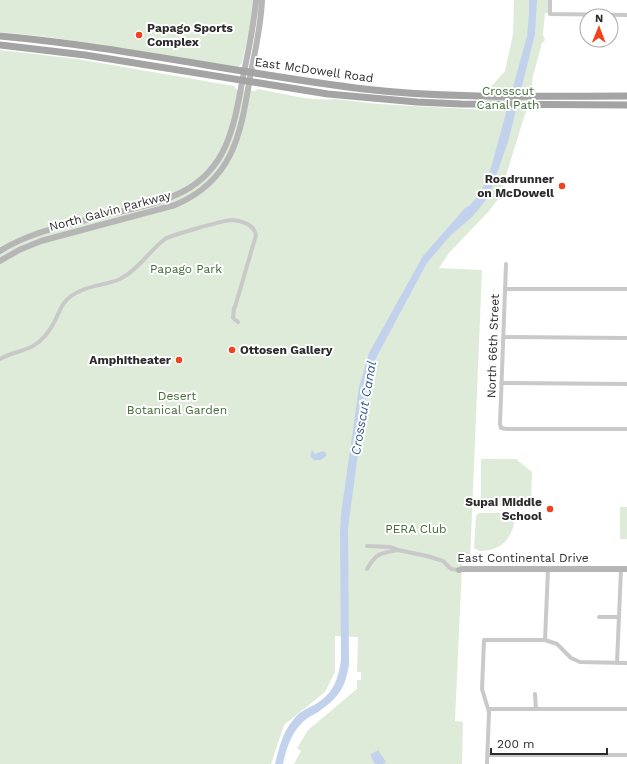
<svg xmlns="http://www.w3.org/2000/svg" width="627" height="764" viewBox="0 0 627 764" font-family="'Work Sans',sans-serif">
<rect width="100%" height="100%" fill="#fff"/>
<path fill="#ddebd8" d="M0,0H253L251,23L242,63L238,67L49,37L0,32Z
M514,0H550V14L545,13L543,34L545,40L542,43L532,80L533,79L527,108L499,198L489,211L449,253L439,268L482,270L470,562H462V564L455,721L463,722L462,764H294L301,751L297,748L308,730L357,689V680H361V672H357L358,637L335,636V672L325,692L284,725L271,764H0V50L77,59L234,86L237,90L255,91L258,89C279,93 314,102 334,99L378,104L486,110L489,89L505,71L513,34Z
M481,459H516L532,472L531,504L529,506H483L481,503Z
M620,507H627V539H620Z
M479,513H508L515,517C513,539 501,551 479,551L474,548L476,516Z"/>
<path fill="#c2d2ed" d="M529,0H537L535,34L508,142L491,190L485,201L473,216L450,236L427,263L377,356L370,374L361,432L348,528L349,665C345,689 338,698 318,712C311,716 305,719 300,725C290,736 286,750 283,764H275C279,748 283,731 294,719C299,712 306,709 314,705C333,694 338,681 341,660L340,534L341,514L359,387L369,353L423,256L465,208L469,206L479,195L489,175L527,36L529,15Z
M312,450L315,454L323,451L326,453V456L321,460H314L310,456Z
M378,750L386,762L383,764H375L370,755Z"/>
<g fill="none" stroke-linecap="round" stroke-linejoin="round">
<path stroke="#c9c9c9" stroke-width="4" d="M550,0V14L627,15
M506,264L500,424L501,428L507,429H627
M505,289H627
M234,308L233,318L238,322
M503,337L627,338
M0,359C11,352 25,352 36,344C43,339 48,333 52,326C59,315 60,304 71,296C86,285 104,286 120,279C138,270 149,251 165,239C172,235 224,220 232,220C242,221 254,224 256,235L235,307
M501,383L627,384
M367,546L391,547L398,550L427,556L443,561L451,569L459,570
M367,569C376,553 381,553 398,550
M599,617H619
M545,640L548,569
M617,663L621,569
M535,694L536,709
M489,709H627
M487,755H627
M487,764L489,712L482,689L484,640H545L557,644L571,658L580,662L627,663"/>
<path stroke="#b6b6b6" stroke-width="6" d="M0,251C30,232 64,226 97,217C126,210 158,205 184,191C231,166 235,118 244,72C249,48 254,25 256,0
M0,261L19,250L41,241L175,205C236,179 241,130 251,72C256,48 261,25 262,0
M459,570L462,569H627"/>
<path stroke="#a4a4a4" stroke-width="7" d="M0,36C122,47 242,74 364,89C451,99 540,96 627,96
M0,45L85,55L328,94L417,102L461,104L627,105"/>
</g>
<g fill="#f3411e" stroke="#fff" stroke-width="1.5">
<circle cx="139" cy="35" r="4"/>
<circle cx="562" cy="186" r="4"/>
<circle cx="232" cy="350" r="4"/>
<circle cx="179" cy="360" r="4"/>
<circle cx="550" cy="509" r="4"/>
</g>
<g text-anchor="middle" stroke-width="4" stroke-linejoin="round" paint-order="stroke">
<g font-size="12" font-weight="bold" fill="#2c2c2c" stroke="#fff" text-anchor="end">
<text x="147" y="32" text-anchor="start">Papago Sports<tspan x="147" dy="14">Complex</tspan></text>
<text x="554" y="183">Roadrunner<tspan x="554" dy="14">on McDowell</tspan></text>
<text x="240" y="354" text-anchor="start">Ottosen Gallery</text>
<text x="171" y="364">Amphitheater</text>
<text x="542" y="506">Supai Middle<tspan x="542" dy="14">School</tspan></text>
</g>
<g font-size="12" fill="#2c2c2c" stroke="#fff">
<text transform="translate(314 70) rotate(8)" y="4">East McDowell Road</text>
<text transform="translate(110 211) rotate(-15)" y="4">North Galvin Parkway</text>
<text transform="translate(493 346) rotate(-88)" y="4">North 66th Street</text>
<text x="523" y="562">East Continental Drive</text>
</g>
<g font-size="12" fill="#426b36" stroke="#fff">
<text x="508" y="95">Crosscut<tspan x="508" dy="14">Canal Path</tspan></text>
<text x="186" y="273">Papago Park</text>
<text x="177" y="400">Desert<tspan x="177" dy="14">Botanical Garden</tspan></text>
<text x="416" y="533">PERA Club</text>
</g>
<g font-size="13" font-style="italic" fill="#345894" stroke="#fff">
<text transform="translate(363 408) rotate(-80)" y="5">Crosscut Canal</text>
</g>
</g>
<g transform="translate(599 28) rotate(1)"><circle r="19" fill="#ffffff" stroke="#ababab"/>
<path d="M0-3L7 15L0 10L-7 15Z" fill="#f3411e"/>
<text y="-6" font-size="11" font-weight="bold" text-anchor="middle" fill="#2c2c2c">N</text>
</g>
<path d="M491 748v6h116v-6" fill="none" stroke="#2c2c2c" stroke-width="2"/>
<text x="497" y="748" font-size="12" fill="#2c2c2c" stroke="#ffffff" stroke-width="3" paint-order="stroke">200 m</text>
</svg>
